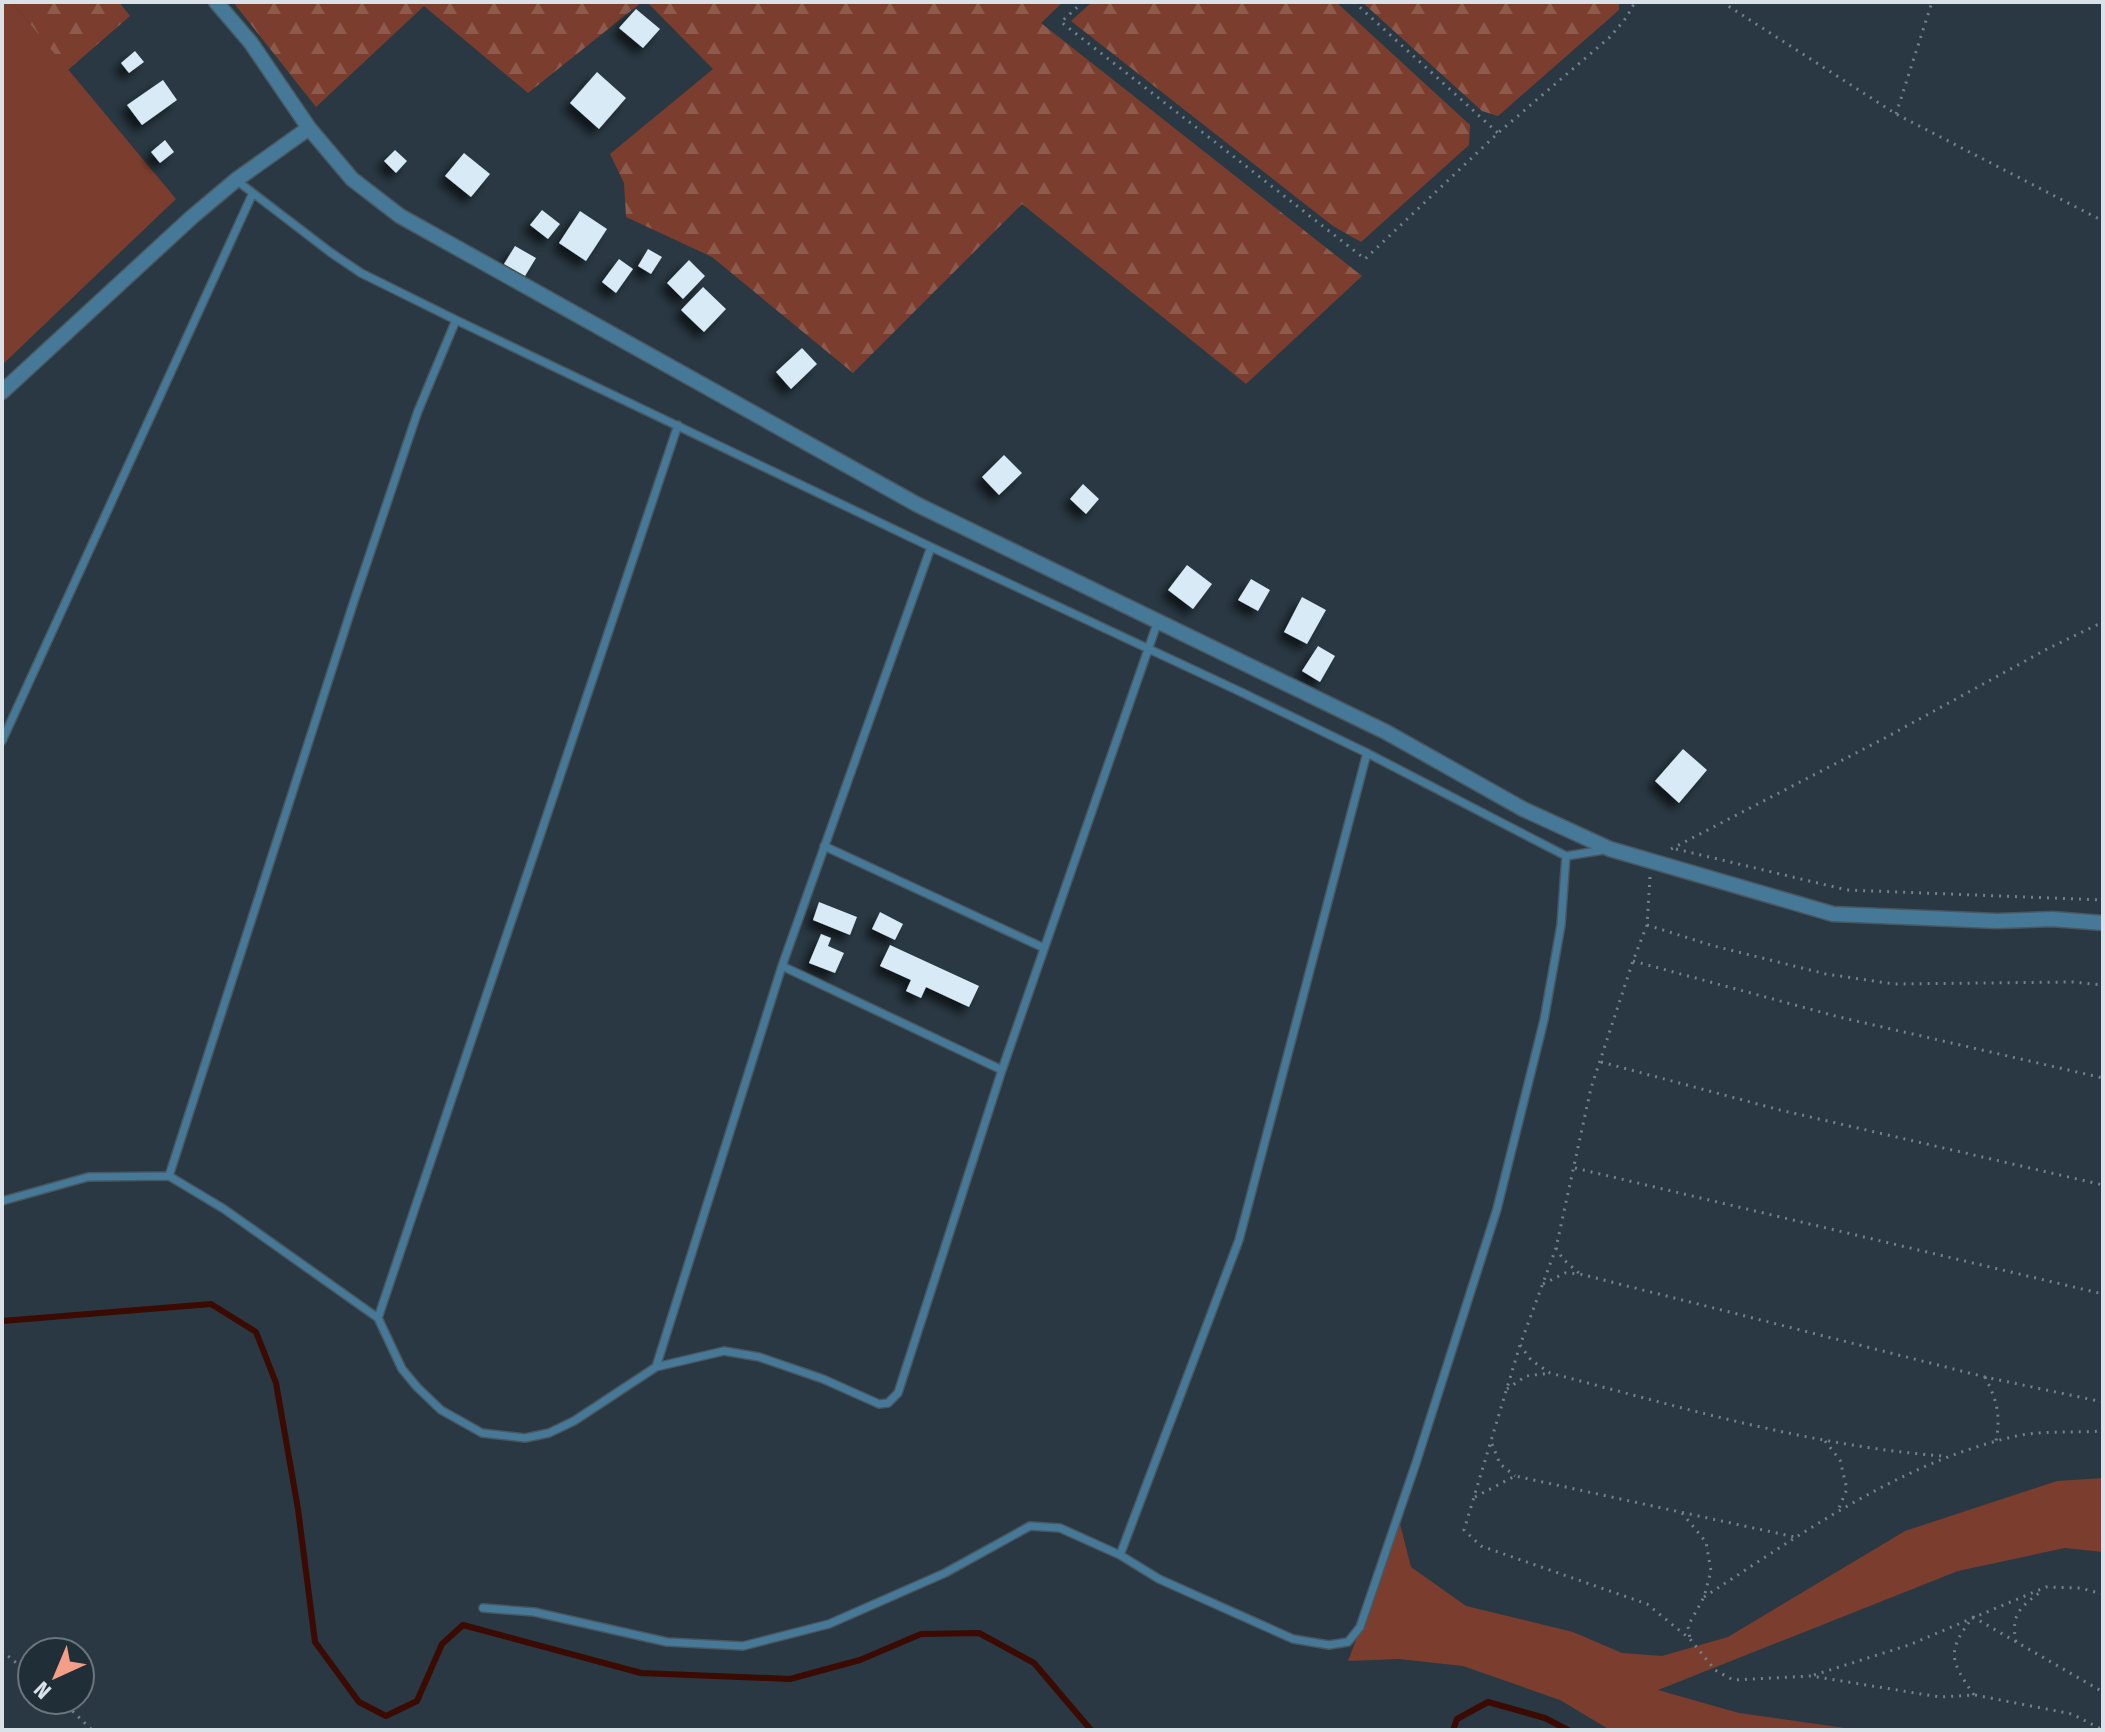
<svg xmlns="http://www.w3.org/2000/svg" width="2105" height="1732" viewBox="0 0 2105 1732" font-family="'Fira Sans Condensed',sans-serif">
<defs>
<pattern id="forest-firs" width="22" height="20" patternUnits="userSpaceOnUse" patternTransform="scale(2)"><rect width="22" height="20" fill="#7b3e2e"/><path d="M5 1l3.5 6h-7zM16 11l3.5 6h-7z" fill="#8d5a4c"/></pattern>
<filter id="shadow"><feDropShadow dx="-7" dy="7" stdDeviation="4" flood-color="#0009"/></filter>
</defs>
<rect width="100%" height="100%" fill="#293842"/>
<path fill="#7b3e2e" d="M2,2H12L176,199L2,365Z
M2103,1478V1552L2065,1548L1958,1571L1658,1690L1739,1713L1859,1730H1610L1560,1700L1463,1666L1399,1659L1348,1661L1400,1524L1411,1567L1466,1606L1573,1632L1622,1653L1662,1656L1728,1637L1905,1531L2057,1481Z"/>
<path fill="url(#forest-firs)" d="M12,2H119L130,16L68,70Z
M233,2H642L528,93L424,6L316,107Z
M647,2H1063L1041,23L1362,276L1246,384L1022,204L853,373L712,257L626,217L624,183L610,154L713,69Z
M1092,2H1336L1470,125L1469,145L1361,242L1333,226L1071,21Z
M1362,2H1619V10L1498,116L1482,111Z"/>
<g fill="none" stroke-linecap="round" stroke-linejoin="round">
<path stroke="#3b0a01" stroke-width="6" d="M2,1321L211,1304L256,1332L276,1383L298,1509L315,1642L359,1702L386,1716L417,1701L442,1644L463,1625L641,1673L790,1679L860,1660L921,1634L979,1633L1034,1663L1091,1730
M1453,1730L1457,1719L1488,1702L1545,1718L1568,1730"/>
</g>
<path fill="#d7eaf6" filter="url(#shadow)" d="M636,9L660,29L643,48L619,28Z
M135,51L144,62L129,73L121,63Z
M597,72L626,98L599,129L570,103Z
M163,80L177,100L142,125L127,105Z
M165,140L174,152L160,163L151,152Z
M395,150L407,161L396,173L384,161Z
M464,153L490,174L471,197L445,176Z
M542,210L560,224L548,239L530,225Z
M580,211L607,229L586,261L559,243Z
M515,246L536,258L525,276L504,264Z
M648,249L662,257L651,274L638,266Z
M619,259L633,269L616,293L602,282Z
M689,260L705,276L683,299L667,283Z
M703,287L726,309L704,332L681,310Z
M802,348L817,364L791,389L776,372Z
M1004,455L1022,473L999,495L982,477Z
M1083,484L1099,499L1086,514L1070,499Z
M1187,565L1212,584L1193,609L1168,590Z
M1251,579L1270,590L1258,611L1238,600Z
M1302,597L1326,610L1307,644L1284,632Z
M1318,646L1335,656L1320,682L1302,671Z
M1683,749L1707,770L1679,803L1655,781Z
M819,902L857,917L850,935L813,920Z
M880,912L903,924L895,940L872,929Z
M821,934L831,938L828,946L844,953L835,973L809,963Z
M890,945L979,986L969,1007L926,987L921,998L906,991L911,980L880,966Z"/>
<g fill="none" stroke-linecap="round" stroke-linejoin="round">
<g stroke="#495760" stroke-width="10">
<path id="service" d="M236,180L330,252L361,273L456,320L931,547L1243,693L1367,753L1566,856L1604,850
M2,741L252,195
M824,846L1044,948
M782,966L1002,1070
M169,1176L354,601L418,411L456,320
M2,1201L88,1177L169,1176L224,1209L378,1318L402,1369L417,1387L441,1410L482,1433L525,1438L549,1433L574,1421L656,1367L724,1351L759,1357L823,1379L879,1404L888,1403L898,1393L1002,1070L1158,621
M378,1318L678,425
M656,1367L782,966L931,547
M1120,1555L1239,1240L1367,753
M483,1608L534,1612L667,1642L743,1646L829,1624L945,1573L1030,1526L1060,1528L1120,1555L1159,1579L1293,1639L1329,1645L1348,1642L1360,1627L1416,1463L1497,1209L1544,1020L1561,925L1566,856"/>
</g>
<g stroke="#495760" stroke-width="17">
<path id="minor" d="M216,2L251,43L309,128L352,179L400,216L918,505L1386,732L1523,809L1610,849L1833,914L1997,921L2052,919L2103,923
M2,392L192,217L236,180L309,128"/>
</g>
<path stroke="#748189" stroke-width="3" stroke-dasharray="2 6" stroke-linecap="butt" d="M1083,2L1061,22L1365,259L1498,133L1610,37L1626,18L1635,2
M1354,2L1498,133
M1722,2L1896,114L2103,221
M1896,114L1932,2
M1671,849L1883,739L2047,649L2103,622
M1676,849L1847,890L2103,900
M1650,877L1647,925L1633,961L1591,1088L1556,1248L1520,1345L1464,1530L1481,1546L1647,1604L1690,1639L1715,1670L1733,1680L1811,1676L1940,1697L1975,1695L2072,1714L2103,1730
M1647,925L1714,946L1826,974L1894,984L2073,982L2103,985
M1633,961L1839,1017L2103,1078
M1601,1062L1780,1110L2103,1185
M1575,1168L2103,1294
M1556,1248L1563,1259L1580,1274
M1543,1284L1565,1273L1580,1274L1985,1377L2103,1402
M1520,1345L1531,1360L1550,1373C1680,1407 1810,1446 1943,1456
M1985,1377C1997,1400 2001,1416 1996,1441
M1507,1389L1526,1376L1550,1373
M1825,1441L1840,1460L1847,1489L1837,1513
M1492,1444L1500,1464L1515,1476
M1475,1497L1515,1476L1795,1537
M1682,1513L1706,1542L1711,1571L1704,1597L1688,1626L1690,1639
M1704,1597C1800,1535 1898,1464 2012,1437C2040,1430 2074,1433 2103,1431
M2016,1642C2010,1613 2022,1606 2043,1590
M2,1651L32,1676
M1814,1675L1909,1645L2046,1587L2080,1588L2103,1594
M1974,1695C1950,1660 1946,1652 1973,1617L2103,1692
M61,1700L92,1730"/>
<use href="#service" stroke="#467997" stroke-width="7"/>
<use href="#minor" stroke="#467997" stroke-width="14"/>
</g>
<rect width="2105" height="1732" fill="none" stroke="#d9e2e8" stroke-width="8"/>
<g transform="translate(56 1676) rotate(224)"><circle r="38" fill="#202e37" stroke="#6a767e" stroke-width="2"/>
<path d="M0-6L14 30L0 20L-14 30Z" fill="#f49e88"/>
<text y="-12" font-size="22" font-weight="bold" text-anchor="middle" fill="#d9e2e8">N</text>
</g>
</svg>
